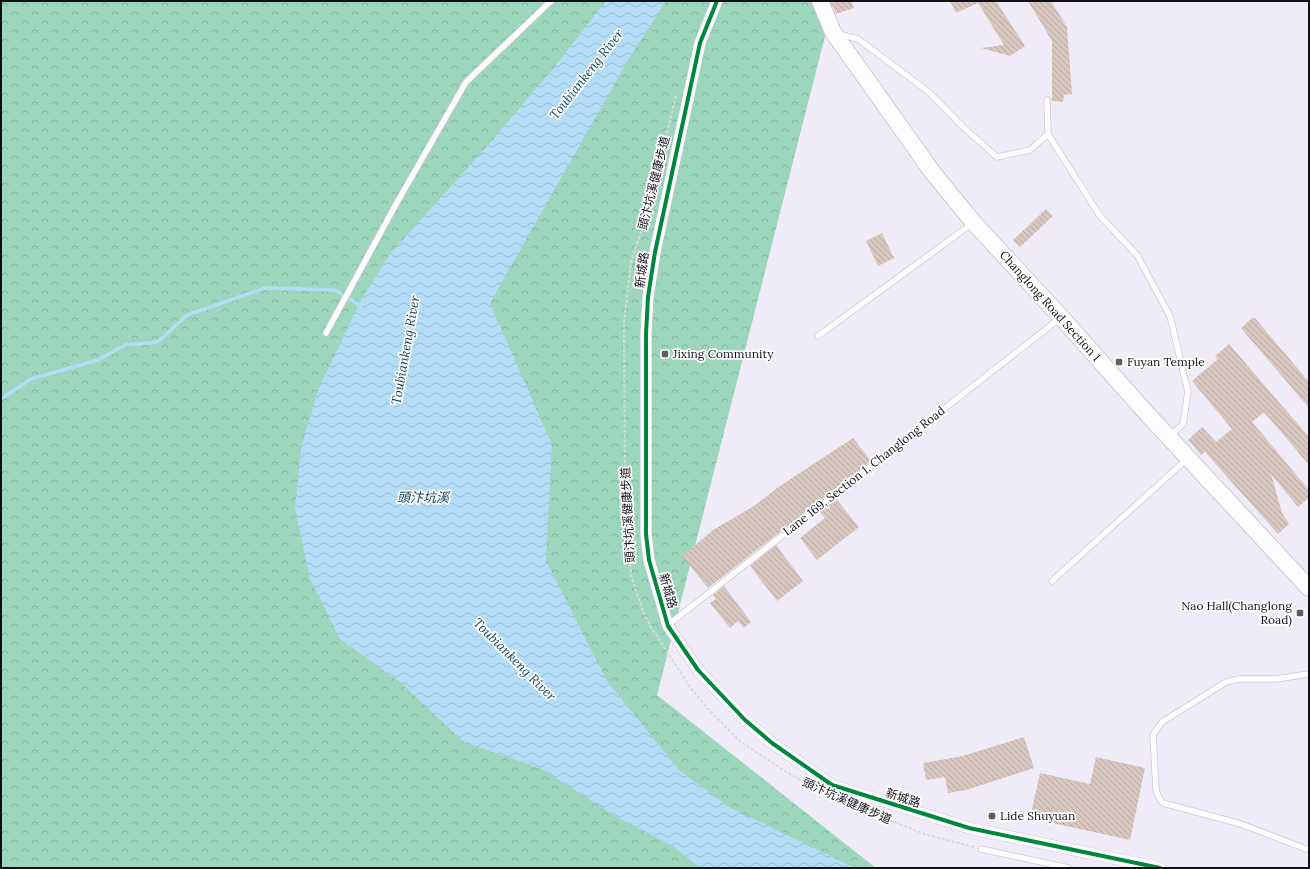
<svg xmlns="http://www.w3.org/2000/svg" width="1310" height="869" viewBox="0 0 1310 869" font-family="Lora,'Noto Sans TC',serif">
<defs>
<pattern id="forest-crowns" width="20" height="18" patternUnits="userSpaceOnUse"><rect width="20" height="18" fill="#9cd6bd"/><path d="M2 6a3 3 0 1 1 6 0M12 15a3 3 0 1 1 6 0" fill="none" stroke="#85b6a2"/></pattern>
<pattern id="water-waves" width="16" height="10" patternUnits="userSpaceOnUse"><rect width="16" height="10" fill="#b3ddf7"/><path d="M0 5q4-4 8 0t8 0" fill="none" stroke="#99bcd3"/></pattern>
<pattern id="building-back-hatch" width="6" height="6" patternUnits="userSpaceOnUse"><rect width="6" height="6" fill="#d8c6bf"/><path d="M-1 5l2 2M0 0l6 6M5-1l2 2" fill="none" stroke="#b8a9a3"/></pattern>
</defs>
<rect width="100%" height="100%" fill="#f0ecf7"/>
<path fill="url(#forest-crowns)" d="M1,1H834L657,695L876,868H1Z"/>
<path fill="url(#water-waves)" d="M606,1H666L631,55L490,303L552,445L546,561L607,681L679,770L729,807L855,868H700L674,847L612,814L542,769L464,742L401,683L340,639L310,579L295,509L301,448L318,390L361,300L390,254L490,143L556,65Z"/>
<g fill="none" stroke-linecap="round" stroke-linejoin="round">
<path stroke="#b3ddf7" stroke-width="3.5" d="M1,399L31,379L98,360L125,345L158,342L187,315L265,288L335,290L361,306"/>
</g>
<path fill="url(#building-back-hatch)" d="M831,1H851L854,8L836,14Z
M950,1H996L1025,46L1010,56L981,48L1004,45L978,3L956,13Z
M1028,1H1051L1067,27L1072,94L1064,95L1063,102L1052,101V41Z
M1046,209L1053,216L1020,247L1013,240Z
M882,233L894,258L878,266L866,241Z
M1252,318H1255L1309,382V408L1241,328Z
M1229,344L1309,437V465L1264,412L1252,422L1309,490V498L1298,507L1271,474L1282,513L1289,524L1278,534L1205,452L1201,455L1188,440L1202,427L1216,442L1232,429L1192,381L1218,359L1215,356Z
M853,438L871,461L708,588L682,556L713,530L754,506L777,488Z
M836,499L859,527L817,560L800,538L825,518L820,512Z
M776,545L803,581L777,601L750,566Z
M724,586L751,622L744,628L738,621L730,628L710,603L716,599L713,595Z
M1024,737L1034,768L966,790L948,793L945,777L926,780L923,763L963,756Z
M1096,757L1145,768L1130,840L1030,818L1040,773L1090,784Z"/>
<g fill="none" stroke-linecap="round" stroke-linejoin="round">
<g stroke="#cdc9d3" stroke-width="7">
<path id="service" d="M839,34L858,39L930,93L963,127L997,157L1030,150L1048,134L1047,100
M1048,134L1100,216L1137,255L1170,316L1188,392L1183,424L1170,436
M326,333L395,206L466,82L551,1
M818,336L973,223
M1052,581L1187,459
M668,625L1059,319
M1309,674L1276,679H1239L1226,682L1162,722L1153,735L1156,790L1159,798L1163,803L1241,824L1309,850
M981,849L1069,868"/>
</g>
<g stroke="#cdc9d3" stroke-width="12">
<path id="minor" d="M717,1L700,43L655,252L648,297L646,334V534L649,560L668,626L698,670L745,720L772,743L832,785L969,828L1160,868"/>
</g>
<g stroke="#cdc9d3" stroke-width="18">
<path id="secondary" d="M820,1L833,32L933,173L974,223L1061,317L1149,416L1309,588"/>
</g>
<path stroke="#d9d8db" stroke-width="2" stroke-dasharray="3 2" stroke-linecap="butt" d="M676,96L647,214L631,262L624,323L625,498L631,575L643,611L651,627L690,687L708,709L741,742L788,773L820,791
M839,800L927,835L974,847"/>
<use href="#service" stroke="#fdfcfe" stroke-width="5.5"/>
<use href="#minor" stroke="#fdfcfe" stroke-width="11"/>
<use href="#secondary" stroke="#fdfcfe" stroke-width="16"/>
<g stroke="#fff" stroke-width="6">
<path id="cycleway" d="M717,1L700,43L655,252L648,297L646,334V534L649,560L668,626L698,670L745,720L772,743L832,785L969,828L1160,868"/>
</g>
<use href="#cycleway" stroke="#00873e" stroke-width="4"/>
</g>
<g fill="#5f5c65" stroke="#fff" stroke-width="1.5">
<rect x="661" y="350" width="8" height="8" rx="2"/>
<rect x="1115" y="358" width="8" height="8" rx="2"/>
<rect x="1296" y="609" width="8" height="8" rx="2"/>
<rect x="988" y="812" width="8" height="8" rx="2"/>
</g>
<g text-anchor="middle" stroke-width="3.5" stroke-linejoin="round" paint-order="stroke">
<g font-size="12" fill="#110f17" stroke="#fff">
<text transform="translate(654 183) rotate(-76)" y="4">頭汴坑溪健康步道</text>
<text transform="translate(642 270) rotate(-82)" y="4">新城路</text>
<text transform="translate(1050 306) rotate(48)" y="4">Changlong Road Section 1</text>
<text transform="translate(864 471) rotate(-38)" y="4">Lane 169, Section 1, Changlong Road</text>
<text transform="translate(628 515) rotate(-93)" y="4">頭汴坑溪健康步道</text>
<text transform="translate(668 591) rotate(74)" y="4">新城路</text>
<text transform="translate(903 798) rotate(18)" y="4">新城路</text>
<text transform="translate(847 801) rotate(24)" y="4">頭汴坑溪健康步道</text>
</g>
<g font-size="12" fill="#110f17" stroke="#fff" text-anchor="start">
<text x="673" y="358">Jixing Community</text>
<text x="1127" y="366">Fuyan Temple</text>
<text x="1292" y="610" text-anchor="end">Nao Hall(Changlong<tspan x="1292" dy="14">Road)</tspan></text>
<text x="1000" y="820">Lide Shuyuan</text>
</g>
<g font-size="13" font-style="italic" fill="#0f4258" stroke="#fff">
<text transform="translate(586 74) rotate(-52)" y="5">Toubiankeng River</text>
<text transform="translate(405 350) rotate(-80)" y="5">Toubiankeng River</text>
<text x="423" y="502">頭汴坑溪</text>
<text transform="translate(515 659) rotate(45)" y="5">Toubiankeng River</text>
</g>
</g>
<rect width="1310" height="869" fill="none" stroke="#110f17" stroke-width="4"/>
</svg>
